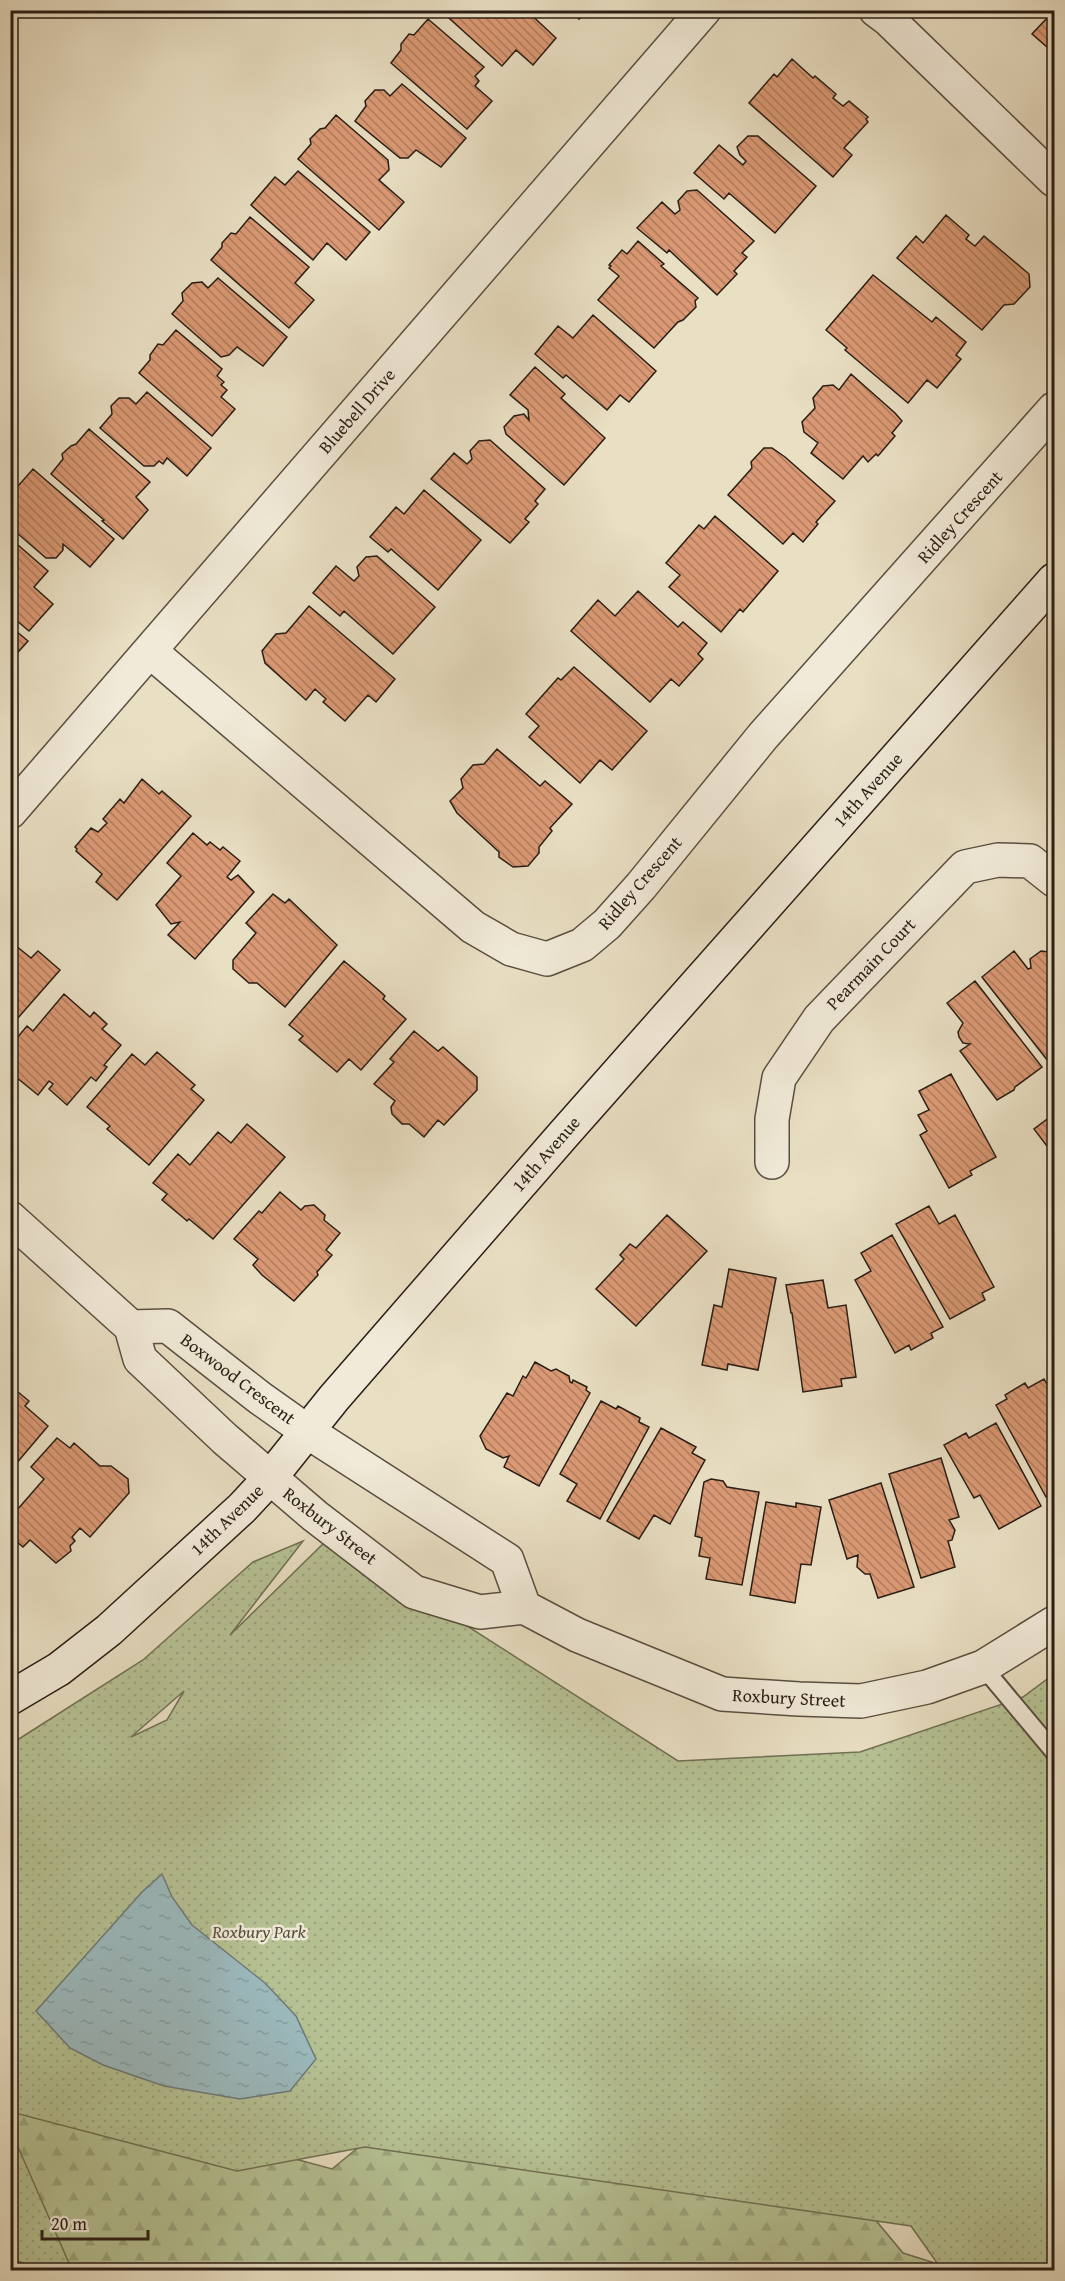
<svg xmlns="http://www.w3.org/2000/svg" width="1065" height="2281" viewBox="0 0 1065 2281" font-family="'Gentium Book Plus',serif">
<defs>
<pattern id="forest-firs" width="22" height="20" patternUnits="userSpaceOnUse" patternTransform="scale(1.5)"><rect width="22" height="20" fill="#b6c294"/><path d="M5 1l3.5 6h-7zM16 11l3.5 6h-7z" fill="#9ca67f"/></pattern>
<pattern id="park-dots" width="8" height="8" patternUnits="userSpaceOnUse" patternTransform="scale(1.5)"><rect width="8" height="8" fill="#b6c294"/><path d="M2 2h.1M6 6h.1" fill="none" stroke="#9ca67f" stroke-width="1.8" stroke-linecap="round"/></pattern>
<pattern id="water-ripples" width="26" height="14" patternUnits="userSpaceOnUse" patternTransform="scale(1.5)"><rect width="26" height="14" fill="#9cbabe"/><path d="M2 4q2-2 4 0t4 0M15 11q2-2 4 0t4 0" fill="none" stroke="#869fa2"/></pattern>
<pattern id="building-back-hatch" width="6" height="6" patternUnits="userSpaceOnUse" patternTransform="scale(1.5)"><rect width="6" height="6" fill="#da9974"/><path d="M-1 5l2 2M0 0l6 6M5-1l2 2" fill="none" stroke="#b17c5e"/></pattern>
</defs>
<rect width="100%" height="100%" fill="#e9dfc3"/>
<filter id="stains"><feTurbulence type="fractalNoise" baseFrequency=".00333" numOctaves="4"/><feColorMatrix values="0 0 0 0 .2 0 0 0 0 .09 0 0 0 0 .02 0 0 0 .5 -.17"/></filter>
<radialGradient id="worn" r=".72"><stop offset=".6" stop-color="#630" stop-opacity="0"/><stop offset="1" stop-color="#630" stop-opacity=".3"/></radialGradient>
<path fill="url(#forest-firs)" stroke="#707054" stroke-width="1.5" d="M427,2091L834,2170L903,2253L957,2270H49L11,2251V2094L48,2092L332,2169Z"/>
<path fill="url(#park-dots)" stroke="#707054" stroke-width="1.5" fill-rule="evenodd" d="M327,1540L414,1592L678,1761L860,1752L1023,1697L1054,1674V2270H942L911,2226L365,2147L237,2171L11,2112V1744L143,1660L253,1562L303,1541L230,1635ZM184,1691L167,1720L131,1737Z
M11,2131L72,2270H39L11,2258Z"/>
<path fill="url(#water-ripples)" stroke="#6e7b7a" stroke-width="1.5" d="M162,1874L172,1897L192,1925L265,1983L296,2016L316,2059L290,2091L240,2099L164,2086L103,2065L70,2048L36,2011L142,1892Z"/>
<path fill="url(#building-back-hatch)" stroke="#291d15" stroke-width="1.5" d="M440,10H526L556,38L533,65L516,50L502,66Z
M570,10H586L579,19Z
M1042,10H1054V53L1032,34L1047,18L1041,12Z
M428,19L484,67L475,76L479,81L475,86L492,101L467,129L391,63L401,50V44L409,34L414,35Z
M792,59L813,78L815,76L836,94L833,98L843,106L849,101L868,117L866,119L868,122L844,148L852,155L833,177L749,103L774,74L777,77Z
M402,84L466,138L441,167L416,150L408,158H400L355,121L366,106L365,101L375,90H384L390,96Z
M336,115L388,160L389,170L379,180L404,202L379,230L298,159L311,144L310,139L320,129L325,128Z
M748,136H758L816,186L775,233L729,193L724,199L694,173L719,145L743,165L746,161L740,155L737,147Z
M298,171L370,232L346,260L327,243L313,260L251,205L275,177L285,185Z
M697,190L754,241L742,253L747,257L734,271L737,274L717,295L669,250L667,253L637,228L662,202L675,214L680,210L678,201L687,191Z
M946,215L969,235L966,239L975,246L984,236L1029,274L1030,287L1014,304L1004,305L982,330L897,258L916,236L923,243Z
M250,217L309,267L295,283L314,300L289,328L211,260L222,247V243L231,233L236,234Z
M638,241L664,264L661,266L698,298L695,301L696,307L683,320L678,322L654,348L598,300L619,276L609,268L611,266L609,265L622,250L627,254Z
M873,275L932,322L936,317L966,342L956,355L961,359L937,388L927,380L908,403L845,350L847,348L826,330Z
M218,278L287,337L263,366L237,347L229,355L221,357L172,314L183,301L182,293L192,283L202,282L208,288Z
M593,315L656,371L629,402L620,395L607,410L566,375L563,378L535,354L558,326L573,338Z
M176,330L222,369L217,376L224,382L221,385L227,390L221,397L235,409L212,436L139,373L150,360V355L158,344L163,345Z
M535,367L565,394L561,398L605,438L564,485L506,434L504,427L514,416L524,414L529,420L528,410L510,395Z
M851,374L895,413L902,421L892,433L895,436L878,456L876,454L868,462L863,456L843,479L811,453L818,443L804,432L802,422L815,408L813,398L823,386L833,385L839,390Z
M147,392L211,448L187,476L167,458L163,464L159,461L154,466H144L100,428L112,414L111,406L119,398H129L136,404Z
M89,429L150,482L136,497L148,510L123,539L102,521L104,520L51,474L63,459L62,454L71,446L76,444Z
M490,440L545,489L535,501L538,504L525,519L529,522L510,543L431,479L454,453L467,464L472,459L470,451L479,441Z
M764,448H772L785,457L835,501L816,522L818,524L803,542L793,533L783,544L728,495L752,468L751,462Z
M33,469L114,539L90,567L63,544V550L56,558H46L10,527V489L14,485H19Z
M424,490L481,540L438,590L391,549L388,552L370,537L396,507L404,514Z
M715,516L778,571L743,612L740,609L721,632L669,587L680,575L666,563L699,525L704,529Z
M10,538L48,571L34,587L53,604L29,631L10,615Z
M377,556L435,607L393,654L344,611L340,616L313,593L336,566L354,581L359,576L357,567L366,557Z
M638,591L678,627L683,622L707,643L698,654L703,659L679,686L671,679L650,702L571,631L598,600L615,616Z
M309,606L395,679L376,702L368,695L345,721L323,702L326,699L315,689L306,700L265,663L262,651L276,634L286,633Z
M10,626L28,641L10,661Z
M574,667L647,731L612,770L600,760L580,783L529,737L539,726L526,714L558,678L561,680Z
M497,749L540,786L545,781L572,804L550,828L552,831L539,847V853L528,866L513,867L499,857V852L457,813L450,801L463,788L461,779L473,765L484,764Z
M142,779L159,794L162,791L191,816L117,900L96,882L102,874L76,851L77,849L75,847L91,828L98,832L107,823L103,819L120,799L124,803Z
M193,833L207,845L210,842L220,850L223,847L240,861L227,877L231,880L238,875L254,892L195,959L168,935L180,922L171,924L156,905L181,876L167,863Z
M273,894L285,903L289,899L337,945L285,1007L257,983H249L233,969V960L256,933L246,923Z
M10,941L31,958L38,951L60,970L10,1027Z
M1014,951L1028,969L1031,968L1030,959L1041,951L1049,952L1054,959V1059L1052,1057L1048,1061L982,977Z
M344,961L382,993L385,996L383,999L406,1019L361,1070L349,1059L337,1072L299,1040L303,1036L289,1025Z
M975,981L1042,1067L1015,1087L1014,1090L997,1100L960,1051L970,1044L963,1043L959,1037L958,1032L963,1023L947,1003Z
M64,994L90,1017L94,1012L107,1024L102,1029L121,1045L104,1065L107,1067L96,1081L91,1077L67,1105L49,1089L53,1084L49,1081L38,1095L10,1072L14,1066L10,1063V1046L27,1026L33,1031Z
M414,1031L438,1051L443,1047L477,1077V1090L444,1125L438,1120L424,1137L409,1124H402L392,1114L391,1107L395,1101L374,1084L394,1062L390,1059Z
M157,1052L195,1085L191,1089L204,1100L149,1165L107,1129L110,1126L87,1107L132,1054L145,1065Z
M951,1074L996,1157L970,1171L972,1175L949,1188L920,1135L927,1131L918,1115L929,1110L919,1091Z
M1054,1114V1148L1050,1150L1034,1129Z
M247,1124L285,1157L213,1239L189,1219L187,1221L186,1220L162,1200L167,1194L153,1183L178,1154L190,1165L218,1132L231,1143Z
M280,1192L301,1210L305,1206L314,1205L325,1215L324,1220L340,1233L326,1250L332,1255L317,1272L318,1275L294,1301L262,1275L253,1265L258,1259L234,1239L259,1211L262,1213Z
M929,1206L939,1224L955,1215L994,1287L982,1293L985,1300L950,1319L896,1224Z
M667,1215L707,1251L636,1326L596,1289L624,1259L620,1255L630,1244L636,1248Z
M892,1235L943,1327L931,1333L933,1338L911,1350L909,1345L895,1353L855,1280L871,1271L861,1253Z
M729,1269L776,1278L758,1370L728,1364L727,1370L702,1365L714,1305L722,1307Z
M823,1280L828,1308L846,1305L856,1377L841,1379L842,1386L803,1392L792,1313H791L786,1285Z
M535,1362L551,1371L556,1369L569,1376L570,1382L572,1383L573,1380L587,1387L586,1390L590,1393L539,1486L504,1467L509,1456L503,1458L486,1449L480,1436L507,1393L513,1396L523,1376L526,1378Z
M1054,1363V1378L1048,1366Z
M1044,1379L1054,1397V1492L1046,1497L996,1405L1007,1399L1005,1395L1025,1383L1028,1388Z
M12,1387L29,1401L25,1406L48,1426L10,1471V1388Z
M601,1401L616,1409L618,1406L640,1418L639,1422L649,1427L600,1519L567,1501L577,1484L560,1474Z
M996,1423L1041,1506L999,1529L980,1495L974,1498L944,1445L966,1433L969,1438Z
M661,1428L696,1447L692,1453L705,1460L670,1524L654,1515L639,1539L607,1521Z
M57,1438L70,1448L74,1443L100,1466H111L128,1479L129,1493L90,1537L80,1528L72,1537L75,1541L70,1546L71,1551L56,1563L30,1540L23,1547L10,1536V1518L44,1479L31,1467Z
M941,1458L959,1517L949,1520L955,1530L952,1540L948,1541L955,1567L921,1578L889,1474Z
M711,1479L723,1481L727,1487L759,1492L742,1585L706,1579L710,1558L699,1556L702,1538L695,1536L704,1482Z
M881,1483L914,1587L878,1598L870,1574H865L857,1567L858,1555L847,1559L829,1500Z
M766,1502L796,1507V1503L821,1507L811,1565L801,1564L795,1603L750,1595Z"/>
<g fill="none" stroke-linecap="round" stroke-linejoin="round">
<g stroke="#594e40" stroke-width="20">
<path id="service" d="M983,1667L1054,1752"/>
</g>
<g stroke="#594e40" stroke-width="36">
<path id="minor" d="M876,10L888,19L1054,180
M150,651L473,927L511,949L547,959L582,945L607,924L641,886L763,736L1054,409
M10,812L704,10
M772,1162V1119L779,1078L819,1019L965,867L998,860L1030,861L1054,880
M10,1218L131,1327L140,1359L225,1439L315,1516L414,1592L480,1612L524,1607L577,1635L722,1694L799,1699L861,1701L927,1687L983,1667L1054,1623
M131,1327L168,1326L260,1398L308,1432L507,1560L524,1607"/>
</g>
<g stroke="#291d15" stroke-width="36">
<path id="secondary" d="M10,1698L59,1669L109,1630L242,1508L270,1478L334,1398L563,1135L1054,580"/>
</g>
<use href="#service" stroke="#f1ead8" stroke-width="16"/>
<use href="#minor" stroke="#f1ead8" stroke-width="33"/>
<use href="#secondary" stroke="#f1ead8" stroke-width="33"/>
</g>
<g text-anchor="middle" stroke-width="5" stroke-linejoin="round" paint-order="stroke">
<g font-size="18" fill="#291d15" stroke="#f1ead8">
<text transform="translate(357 411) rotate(-49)" y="6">Bluebell Drive</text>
<text transform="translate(960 517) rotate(-48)" y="6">Ridley Crescent</text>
<text transform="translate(868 790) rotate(-48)" y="6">14th Avenue</text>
<text transform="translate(640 883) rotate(-49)" y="6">Ridley Crescent</text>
<text transform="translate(871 964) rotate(-46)" y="6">Pearmain Court</text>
<text transform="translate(546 1154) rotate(-49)" y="6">14th Avenue</text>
<text transform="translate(238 1379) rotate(37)" y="6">Boxwood Crescent</text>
<text transform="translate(227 1520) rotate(-44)" y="6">14th Avenue</text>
<text transform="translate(330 1526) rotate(38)" y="6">Roxbury Street</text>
<text transform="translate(789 1698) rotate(3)" y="6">Roxbury Street</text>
</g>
<g font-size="18" font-style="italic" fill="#534f3b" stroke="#f1ead8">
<text x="259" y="1938">Roxbury Park</text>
</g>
</g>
<rect width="1065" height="2281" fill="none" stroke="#e9dfc3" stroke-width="36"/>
<rect x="12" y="12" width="1041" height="2257" fill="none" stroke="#291d15" stroke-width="3"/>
<rect x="18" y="18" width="1029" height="2245" fill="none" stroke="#291d15" stroke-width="1.5"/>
<path d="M42 2230v9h106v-9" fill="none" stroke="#291d15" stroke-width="3"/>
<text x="51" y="2230" font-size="18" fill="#291d15" stroke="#f1ead8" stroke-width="4.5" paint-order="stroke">20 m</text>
<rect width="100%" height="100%" filter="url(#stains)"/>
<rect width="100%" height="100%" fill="url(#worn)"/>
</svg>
